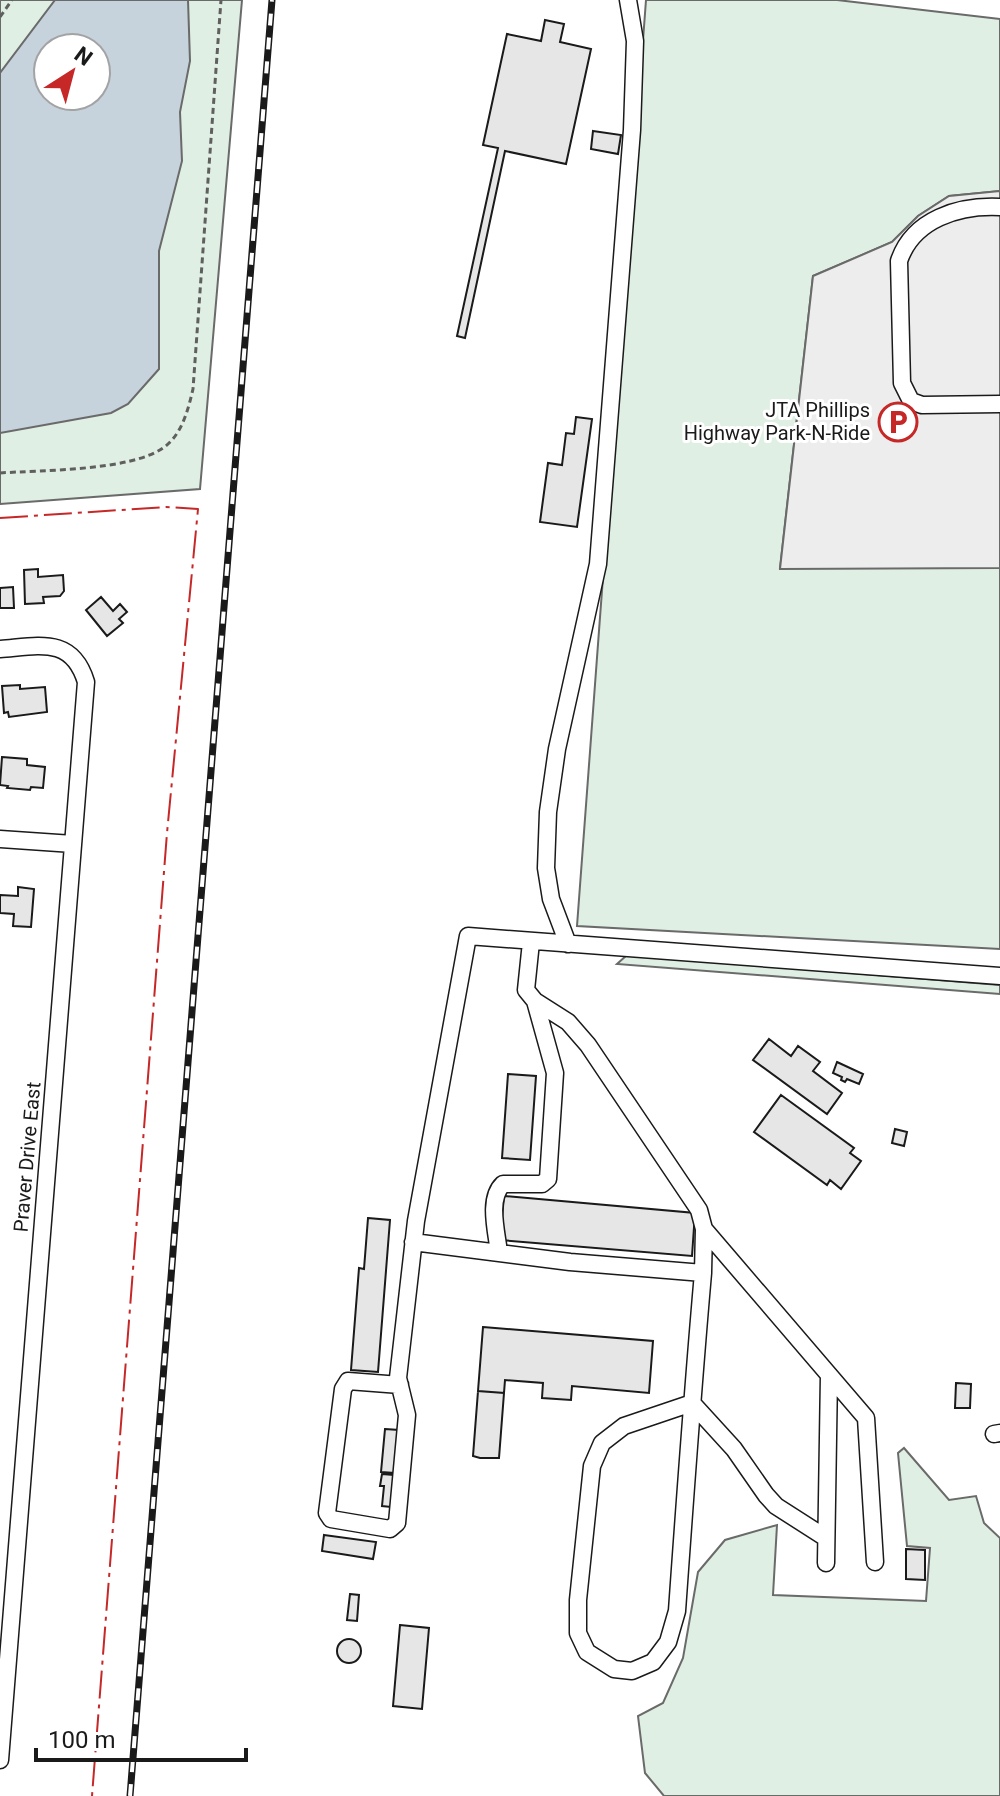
<svg xmlns="http://www.w3.org/2000/svg" width="1000" height="1796" viewBox="0 0 1000 1796" font-family="Roboto,sans-serif">
<rect width="100%" height="100%" fill="#fff"/>
<path fill="#e0efe3" stroke="#6a6a6a" stroke-width="2" fill-rule="evenodd" d="M0,0H242L200,489L0,504ZM48,48H96V96H48Z
M646,0H837L1000,19V191L949,196L918,216L892,242L813,276L780,568H1000V949L577,926Z
M627,955L1000,985V994L617,964Z
M904,1448L949,1500L976,1496L984,1523L1000,1538V1796H664L645,1773L638,1716L663,1703L683,1658L698,1572L725,1540L777,1525L773,1595L926,1601L930,1548L907,1546L898,1453Z"/>
<path fill="#ededed" stroke="#6a6a6a" stroke-width="2" d="M1000,191V568L780,569L813,276L892,242L918,216L949,196Z"/>
<path fill="#c6d2dc" stroke="#6a6a6a" stroke-width="2" fill-rule="evenodd" d="M55,0H188L190,61L180,112L182,161L159,251V369L128,404L111,413L0,433V73ZM48,48H96V96H48Z"/>
<path fill="#e6e6e6" stroke="#1a1a1a" stroke-width="2" d="M545,20L564,24L560,42L591,49L566,164L505,151L465,338L457,336L498,148L483,145L507,34L541,41Z
M593,131L621,135L618,154L591,149Z
M576,417L592,419L577,527L540,522L548,463L562,465L566,433L574,434Z
M38,569V577L63,575L64,591L60,596L43,597L44,603L25,604L24,570Z
M13,587L14,608H0V588Z
M101,597L113,611L120,604L127,612L119,619L123,623L107,636L86,610Z
M20,685V689L45,687L47,712L9,717L8,712L4,713L2,686Z
M2,757L27,759V765L45,767L43,788L31,787L30,790L7,788L8,786L0,785Z
M18,887L34,889L31,927L13,926L14,914L0,913V895L18,896Z
M769,1039L791,1056L798,1046L820,1062L813,1071L842,1093L827,1114L753,1060Z
M837,1062L863,1074L859,1084L847,1079L845,1082L841,1080L842,1077L833,1073Z
M508,1074L536,1076L530,1160L502,1158Z
M781,1095L854,1148L850,1153L861,1161L841,1189L830,1180L827,1185L754,1132Z
M895,1129L907,1132L904,1146L892,1143Z
M504,1196L695,1213L692,1256L500,1240Z
M368,1218L390,1220L378,1372L351,1370L359,1268L364,1269Z
M483,1327L653,1341L649,1393L572,1386L571,1400L542,1398L543,1383L505,1380L504,1393L478,1391Z
M956,1383L971,1384L970,1408H955Z
M478,1391L504,1393L499,1458H480L473,1456Z
M385,1429L399,1430L395,1473L381,1472Z
M382,1474L394,1475L391,1507L382,1506L384,1486H380Z
M324,1535L376,1542L373,1559L322,1551Z
M906,1549L925,1550V1580L906,1579Z
M350,1594L359,1595L357,1621L347,1620Z
M400,1625L429,1628L422,1709L393,1706Z
M337 1651a12 12 0 1 1 24 0a12 12 0 1 1-24 0Z"/>
<g fill="none" stroke-linecap="round" stroke-linejoin="round">
<g stroke="#1a1a1a" stroke-width="19">
<path id="minor" d="M1000,207C959,205 913,219 899,261L902,383L911,401L922,405L1000,404
M0,649C39,646 72,636 86,682L0,1760
M0,839L73,844
M568,944L551,899L546,868L548,812L557,749L598,564L632,130L635,41L628,0
M704,1229L866,1418L875,1562
M413,1242L570,1262L703,1273L704,1229L699,1210L588,1045L568,1022L535,1001L526,990L531,942
M499,1253C497,1233 487,1199 503,1184H542L548,1179L555,1073L535,1001
M703,1273C693,1386 685,1498 677,1611L668,1642L653,1662L632,1671L614,1669L587,1652L578,1633V1600L592,1466L602,1443L624,1426L692,1403L734,1449L766,1495L776,1506L826,1538
M400,1385L348,1381L343,1389L327,1513L331,1519L390,1529L397,1523L407,1415L398,1378L416,1221L468,936L1000,976
M994,1434L1000,1433
M826,1563L829,1375"/>
</g>
<path stroke="#5f5f5f" stroke-width="3" stroke-dasharray="6 4" stroke-linecap="butt" d="M0,17L12,0
M0,473C41,470 130,471 163,448C182,435 188,410 193,389L221,0"/>
<use href="#minor" stroke="#fff" stroke-width="16"/>
<g stroke="#1a1a1a" stroke-width="7">
<path id="rail" d="M130,1796L272,0"/>
</g>
<use href="#rail" stroke="#fff" stroke-width="4" stroke-dasharray="12" stroke-linecap="butt"/>
<path stroke="#c62828" stroke-width="2" stroke-dasharray="28 6 4 6" stroke-linecap="butt" d="M0,518L166,507L198,509L167,833L92,1796"/>
</g>
<defs>
<g id="parking-ring" transform="scale(2)"><circle r="9.5" fill="#fff" stroke="#c62828" stroke-width="1.5"/><path d="M-3.5-5.5H1a3.5 3.5 0 0 1 0 7H-1V5.5H-3.5ZM-1-3.4V-.6H.8a1.4 1.4 0 0 0 0-2.8Z" fill="#c62828"/></g>
</defs>
<g fill-rule="evenodd">
<use href="#parking-ring" x="898" y="422"/>
</g>
<g text-anchor="middle" stroke-width="6" stroke-linejoin="round" paint-order="stroke">
<g font-size="20" fill="#1a1a1a" stroke="#fff" text-anchor="end">
<text x="870" y="417">JTA Phillips<tspan x="870" dy="23">Highway Park-N-Ride</tspan></text>
</g>
<g font-size="20" fill="#1a1a1a" stroke="#fff">
<text transform="translate(27 1157) rotate(-85)" y="7">Praver Drive East</text>
</g>
</g>
<g transform="translate(72 72) rotate(36)"><circle r="38" fill="#ffffff" stroke="#a3a3a3" stroke-width="2"/>
<path d="M0-6L14 30L0 20L-14 30Z" fill="#c62828"/>
<text y="-12" font-size="22" font-weight="bold" text-anchor="middle" fill="#1a1a1a">N</text>
</g>
<path d="M36 1748v12h210v-12" fill="none" stroke="#1a1a1a" stroke-width="4"/>
<text x="48" y="1748" font-size="24" fill="#1a1a1a" stroke="#ffffff" stroke-width="6" paint-order="stroke">100 m</text>
</svg>
